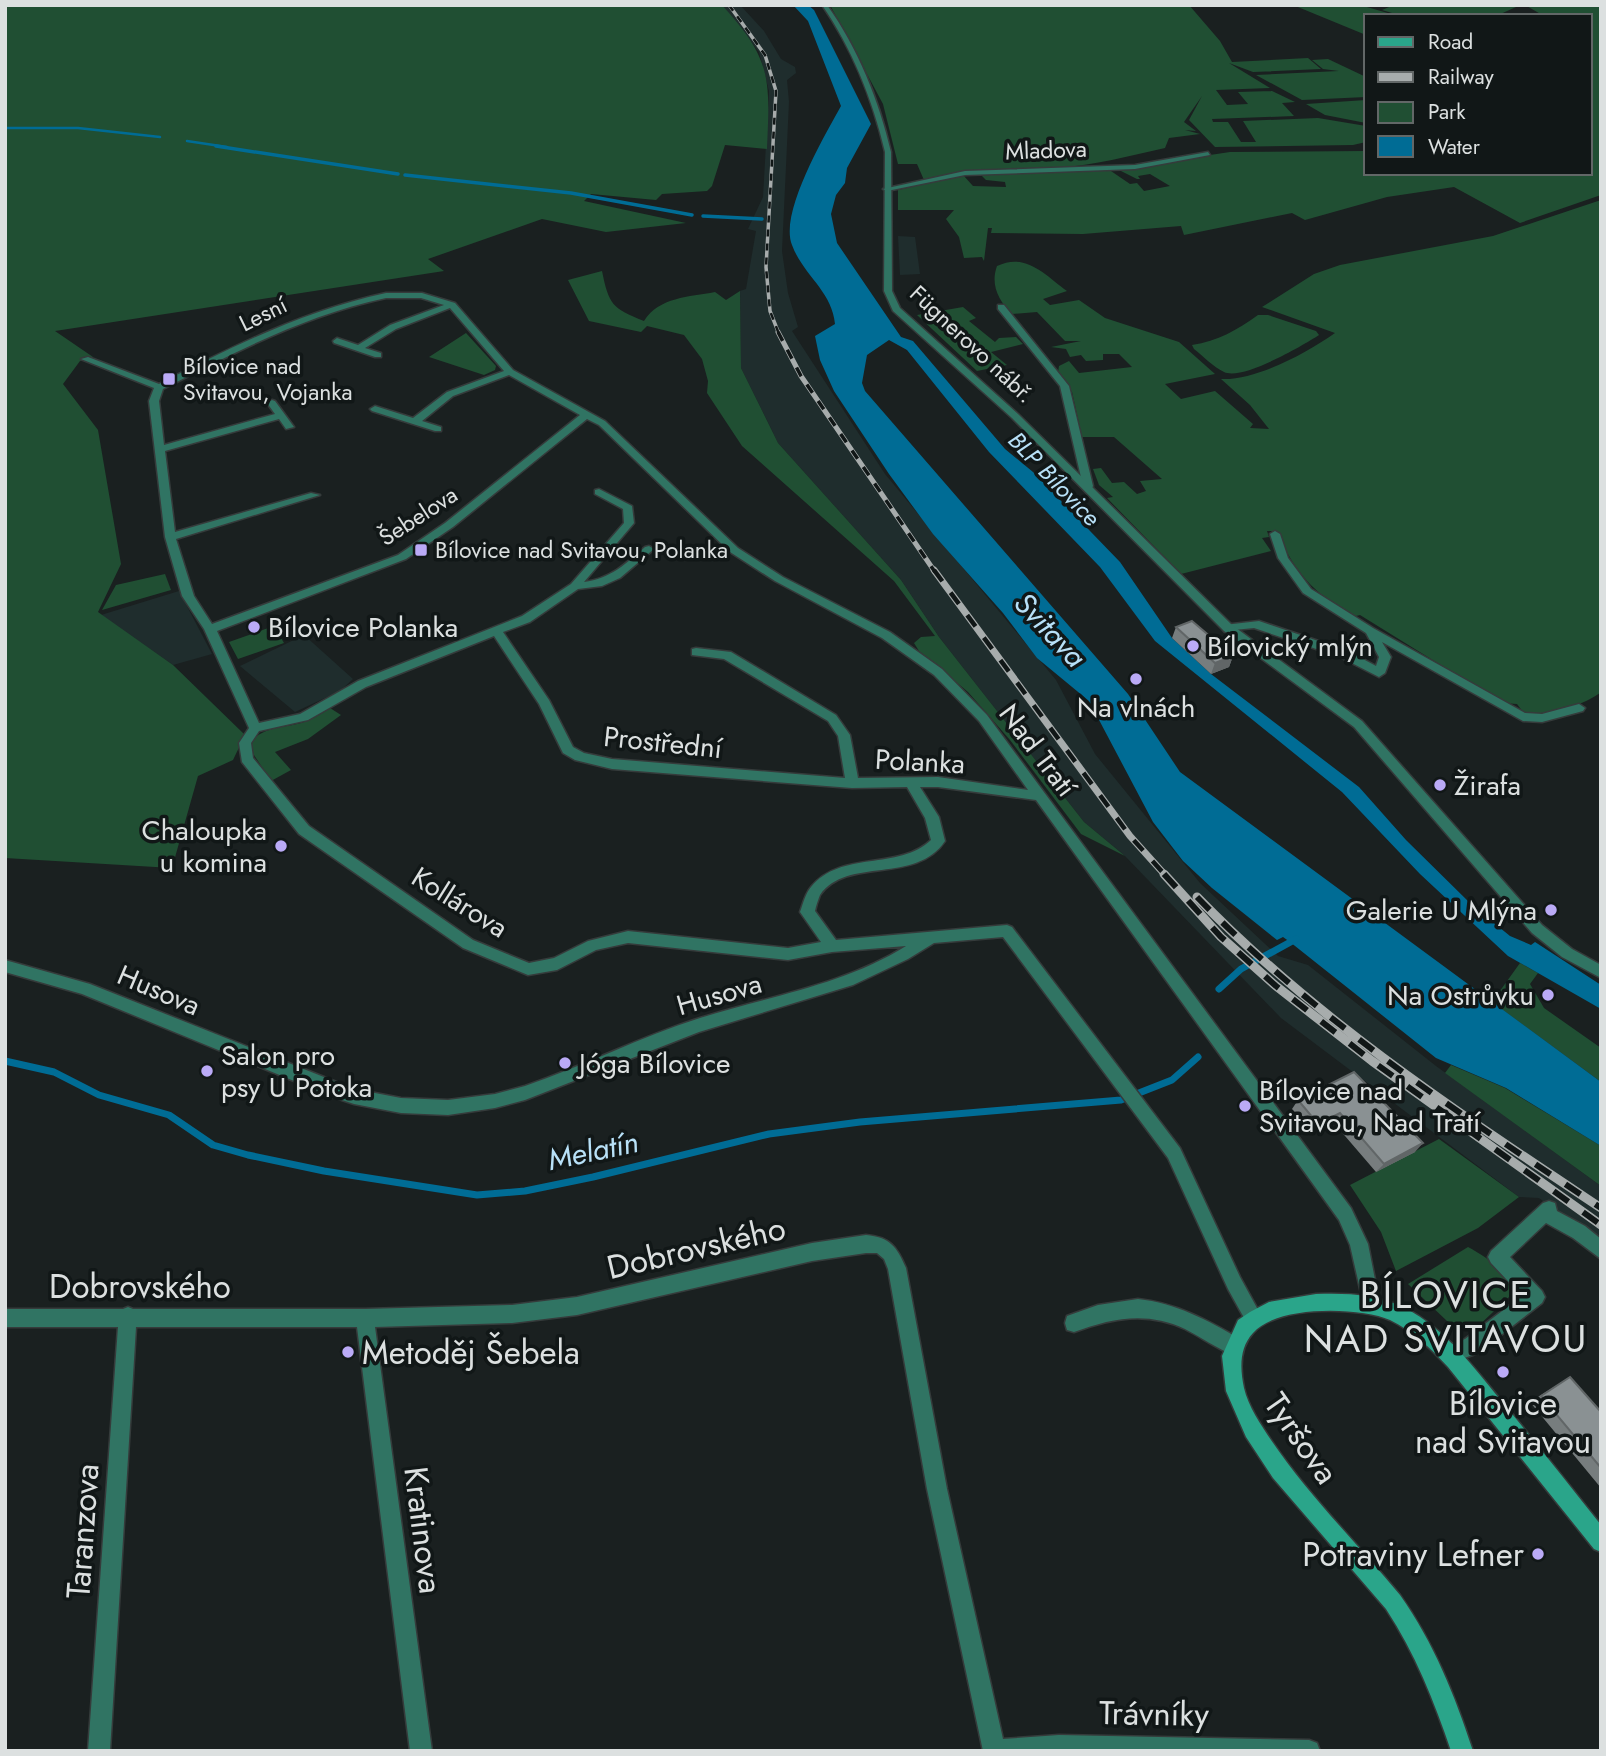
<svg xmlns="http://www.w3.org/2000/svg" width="1606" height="1756" viewBox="0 0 1606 1756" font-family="Jost,sans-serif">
<rect width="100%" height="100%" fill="#1a2020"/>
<path fill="#1f2d2d" d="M722,5H740L764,31L781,59L795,67L796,73L787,80L789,102L782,251L788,293L798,327L792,331L885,474L1056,680L1095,754L1200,883L1278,956L1308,965L1436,1066L1601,1186V1245L1539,1198L1519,1197L1281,1018L1125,856L1084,822L939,637L901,580L778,443L741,368L740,291L746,289L756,231L748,229L763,197L769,91L759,52Z
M898,236L915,237L920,274L900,275Z
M179,591L212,654L173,665L101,615Z
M304,635L353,679L340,691L295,712L240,666Z"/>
<path fill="#204f33" d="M5,5H722C772,60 770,78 767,149L725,145L712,186L707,191L662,194L656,200L591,194L584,201L686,223L606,232L542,219L428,259L444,271L55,331L93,357L80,361L63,384L98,430L121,564L98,612L173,665L245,735L233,760L198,776L172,868L5,858Z
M830,5H1189L1220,41L1232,62L1308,58L1321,69L1253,72L1229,63L1270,88L1216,90L1227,105L1248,104L1238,92L1272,91L1295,102L1282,103L1294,116L1212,119L1213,122H1228L1241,142H1256L1243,121L1318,118L1366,126V142L1353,145L1215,147L1189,120L1202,96L1184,122L1196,131L1185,130L1200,134L1169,138L1165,148C1130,156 1094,165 1058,168C1013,171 969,170 924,180L917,164H898L883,104Z
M1293,5H1360L1398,16H1366V35Z
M1394,5H1513L1516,7L1496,16H1402L1382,10Z
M1525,5H1601V195L1520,223L1454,187L1387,197L1305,220L1292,213L1184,235L1181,226L1083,234L991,233L992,228H988L984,261L982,257L964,258L959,237L946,219L954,210H898V190L963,175L973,186L1006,187L1005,182L986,180L980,174L1108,169L1130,184L1137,183L1144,191L1170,186L1150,174L1138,176L1140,179H1137L1117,169L1230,152L1366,151V173H1590V16H1544Z
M1328,59L1366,77V97L1302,100L1256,75L1339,71L1323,69L1312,60Z
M1366,100V123L1325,115L1306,104Z
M1601,200V692C1583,706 1545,718 1523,712L1517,704L1502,703L1360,615L1352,617C1311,589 1298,577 1276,531H1267L1269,537L1262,538L1271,551L1181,574L1107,498L1113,497L1099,485L1093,469L1101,468L1112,483L1124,482L1137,494L1146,491L1140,481L1162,479L1114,437H1082L1072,392L1058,372L1059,366L1069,361L1079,373L1132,367L1119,354H1103V360L1086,361L1081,355L1070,357L1066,349L1051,347L1081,341H1065L1037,312L1012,314C999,301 990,285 997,266C1026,252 1045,275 1067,291L1043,299L1050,305L1079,300L1105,318L1179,342L1215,374L1165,384L1181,399L1215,391L1253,424L1250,428L1269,429L1250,405L1221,379C1255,381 1307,353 1335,333L1262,307L1314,274L1340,265L1493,236Z
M602,271C609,305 612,308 644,321C659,297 689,297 715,292L726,300L740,291L741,368L778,443L901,580L939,637L1084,822L1125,856L1081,834L1010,740L968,692L919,651L914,643L921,637L935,636L894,581L742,446L707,393L708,381L702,359L684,335L647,326L641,332L589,321L568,280Z
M963,307L976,318L969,321L995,342L999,338L1016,337L1023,344L991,352L1007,365L977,371L917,315Z
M1258,315H1268L1316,331L1319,335C1302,346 1242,381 1224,372C1213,367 1203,356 1194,349L1192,345C1218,341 1237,330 1258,315Z
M466,333L496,366L495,370L484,375L429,357Z
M165,574L171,590L102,610L116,585Z
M274,626L284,643L238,659L229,642Z
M330,708L341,715L308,739L275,752L291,770L271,781L254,755L251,743C261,726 287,728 304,722C313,719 322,713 330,708Z
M1520,963L1538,973L1530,984L1544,1008L1601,1048V1082L1492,1002Z
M1451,1065L1505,1088L1601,1146V1186L1445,1073Z
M1439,1139L1519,1197L1478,1228L1396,1271L1381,1232L1350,1185Z
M1468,1247C1486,1257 1514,1273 1509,1297L1474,1330L1468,1322L1462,1327L1447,1321L1408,1284Z"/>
<path fill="#006c95" d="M793,5H808L814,10L871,124L847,168L845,183L836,195L831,214L837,243L901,337L913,341L1005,449L1033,472L1120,562L1172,638L1211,674L1359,787L1406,840L1473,906L1510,936L1531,945L1535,942L1601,985V1009L1508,956L1420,874L1342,792L1155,641L1100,567L989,452L907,350L889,340L867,355L862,383L865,391L1128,694L1180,772L1601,1082V1146L1506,1088L1436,1058L1290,942L1283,937L1277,940L1212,888L1183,861L1153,822L1089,701L1037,658L1003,613L933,534L889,474L834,391L820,360L815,336L835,324C832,291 803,275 792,245C779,213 825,135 841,106L808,21Z"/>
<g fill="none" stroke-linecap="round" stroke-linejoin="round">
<path stroke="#006c95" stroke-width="2.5" d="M5,128H78L160,137
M187,141L227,147"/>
<path stroke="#006c95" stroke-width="3.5" d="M216,146L398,174
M405,175L571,193L692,215
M703,216L762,219"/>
<path stroke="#006c95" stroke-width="7" d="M1219,989L1241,969L1296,939
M5,1061L54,1072L99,1095L169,1115L213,1145L248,1155L324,1171L477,1195L525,1191L593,1177L769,1134L860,1122L1121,1100L1172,1080L1198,1057"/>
<g stroke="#353b3b" stroke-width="3">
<path id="minor" d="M1208,152L1210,155L1135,169L965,175L887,191L883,189L965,171L1135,165Z
M386,293H422L455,303L513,370L605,421L738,548L783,577L890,632L942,669L987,715L1351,1208L1368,1244L1380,1305L1377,1311L1371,1314L1365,1311L1350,1245L1339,1220L1036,800L938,787H920L939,817L945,841C916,885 847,856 820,895C818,900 816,906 815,911L836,940L1007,925L1012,927L1180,1148L1240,1277L1263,1319L1260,1325L1254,1328L1248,1325L1228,1289L1168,1158L1003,937L934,943L908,959L853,985L699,1032L525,1100L495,1108L448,1115L401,1113L354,1104L333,1097L82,994L5,972V960L90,984L354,1089L401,1098L448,1100L495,1094L525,1086C584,1066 640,1037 700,1018C769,996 844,985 906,946L832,952L788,960L628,943L596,950L557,970L528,975L463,948L299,834L242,762L239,743L249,728L204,629L182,596L165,537L149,401L154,388L81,359L88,357L159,384C234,346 303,311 386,293ZM386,298H421L444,305L390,325L358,345L337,338L333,341L334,343L375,357H381V353L365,348L396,329L450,308L504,371L447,392L413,418L375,406L370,409L372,411L435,431H441V427L422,421L453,396L509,375L580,415L445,523L398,555L212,624L194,596L176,539L320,495L311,493L175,532L165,451L279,419L286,429L294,427L275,401L272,400L267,403L275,414L164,445L159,401L163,389C235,352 306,315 386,298ZM587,419L599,425L730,552L775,581L882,638L934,675L979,721L1028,790L938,777L858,778L850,735L836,715L731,652L696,648L692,649V655L724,659L828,721L838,736L845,778L612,759L584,753L573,747L549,700L503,632L530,622L578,589L602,586L620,578L654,549L649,546L645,547C627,563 610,579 584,582L634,523L632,506L599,489L595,490V494L623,509L624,523L571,584L522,616L358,681L300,714L259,723L217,631L406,559L453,527ZM494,636L539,704L563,753L575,760L612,769L852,788L907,787L925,818L931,840C898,871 841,850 811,887C805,894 803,904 800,912L821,942L788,948L628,931L588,941L554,958L529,963L473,940L309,826L253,758L251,743L259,731L308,720L366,687Z
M998,305H1004L1069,386L1093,486L1092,488L1083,486L1060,386L998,309Z
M1275,531L1280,534L1288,558L1311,589L1373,628L1525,713L1542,714L1579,704L1585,708L1583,711L1542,722L1523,721L1382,642L1391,657L1385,673L1379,677L1340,657L1254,628L1224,631V625L1259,621L1348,651L1376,666L1379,657L1366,633L1303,593L1278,558L1270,534Z
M1549,1201L1555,1203L1557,1211L1585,1226L1601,1239V1259L1573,1238L1546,1223L1510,1257L1542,1291L1545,1297L1542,1303L1478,1353L1451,1363L1444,1361L1442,1354L1444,1347L1465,1339L1522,1296L1491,1263L1488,1257L1491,1251L1543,1203Z
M866,1235C890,1237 897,1247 906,1268L947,1489L1003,1739L1059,1735L1309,1740L1317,1743L1320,1751H983L927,1489L888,1269L884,1259L877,1253H866L812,1261L577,1315L512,1323L375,1327L432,1751H410L357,1327H136L110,1751H88L118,1327H5V1309H123L128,1307L133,1309H365L512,1305L577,1297L812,1243Z
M1138,1299C1176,1303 1207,1320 1240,1339L1242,1346L1240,1353L1233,1355C1216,1348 1201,1337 1185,1329C1147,1311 1112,1318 1074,1332L1067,1330L1065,1323L1067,1316L1098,1305Z"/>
</g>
<g stroke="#353b3b" stroke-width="3">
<path id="tertiary" d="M822,5H827C858,48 879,101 891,152L892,291L900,308L1018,414L1232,625L1362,721L1542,925L1572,949L1601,965V978L1562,957L1532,933L1354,727L1224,631L1012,418L893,311L884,291L885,152C873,101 852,48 822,5Z"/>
</g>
<g stroke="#353b3b" stroke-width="3">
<path id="secondary" d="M1316,1294C1347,1293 1377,1294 1405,1308C1446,1329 1475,1369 1504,1404C1537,1444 1569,1485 1601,1525V1552L1594,1549L1448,1367C1431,1349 1413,1331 1390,1320C1359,1307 1277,1305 1253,1333C1239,1348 1240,1369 1244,1388C1248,1406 1261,1425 1271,1440C1309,1496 1357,1543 1400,1595C1434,1643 1455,1696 1473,1751H1451C1434,1701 1415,1653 1386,1609L1273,1478L1246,1437L1226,1391L1222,1356L1238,1320L1250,1312L1269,1302Z"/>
</g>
<use href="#minor" fill="#307463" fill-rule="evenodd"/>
<use href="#tertiary" fill="#307463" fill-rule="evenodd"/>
<use href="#secondary" fill="#2aa58a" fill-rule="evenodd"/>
<g stroke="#a7acac" stroke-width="3.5">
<path id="rail-far3" d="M729,5L765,55L776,91L766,267L770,311L779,334"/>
</g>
<g stroke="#a7acac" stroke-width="5">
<path id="rail-far2" d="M778,332L801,376L935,572"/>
</g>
<g stroke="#a7acac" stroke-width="7">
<path id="rail-far1" d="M934,570L1130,836L1166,876"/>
</g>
<g stroke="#a7acac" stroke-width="9">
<path id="rail" d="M1164,874L1221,937L1276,986L1372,1061L1601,1225
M1197,897C1315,1019 1460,1114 1601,1208"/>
</g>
<use href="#rail-far3" stroke="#111717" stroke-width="2.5" stroke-dasharray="7" stroke-linecap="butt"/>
<use href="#rail-far2" stroke="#111717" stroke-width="3.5" stroke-dasharray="10" stroke-linecap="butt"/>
<use href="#rail-far1" stroke="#111717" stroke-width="4.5" stroke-dasharray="14" stroke-linecap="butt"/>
<use href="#rail" stroke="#111717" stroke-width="6" stroke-dasharray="18" stroke-linecap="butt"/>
</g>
<path fill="#777d7e" d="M1176,627L1233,656L1229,667L1211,674L1172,638Z
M1354,1072L1415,1152L1376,1172L1333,1122L1311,1132L1292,1109L1298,1100Z
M1570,1377L1601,1412V1488L1530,1402Z"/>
<path fill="#616667" d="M1233,656L1229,667L1211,674L1215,663Z
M1340,1113L1333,1122L1311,1132L1318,1124Z
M1423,1143L1415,1152L1376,1172L1384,1164Z"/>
<path fill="#8a9193" stroke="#616667" stroke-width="2" d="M1192,621L1233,656L1215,663L1176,627Z
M1354,1072L1423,1143L1384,1164L1340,1113L1318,1124L1298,1100Z
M1570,1377L1601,1412V1468L1541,1396Z"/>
<g fill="#baaaf6" stroke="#111717" stroke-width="2.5">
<rect x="162" y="372" width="14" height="14" rx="3.5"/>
<rect x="414" y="543" width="14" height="14" rx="3.5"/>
<circle cx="254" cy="627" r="7"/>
<circle cx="1193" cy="646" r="7"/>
<circle cx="1136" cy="679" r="7"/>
<circle cx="1440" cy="785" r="7"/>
<circle cx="281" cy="846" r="7"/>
<circle cx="1551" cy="910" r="7"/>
<circle cx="1548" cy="995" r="7"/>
<circle cx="565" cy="1063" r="7"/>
<circle cx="207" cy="1071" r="7"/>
<circle cx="1245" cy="1106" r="7"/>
<circle cx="348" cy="1352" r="7"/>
<circle cx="1503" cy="1372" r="7"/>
<circle cx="1538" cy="1554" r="7"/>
</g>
<g text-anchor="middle" stroke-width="7" stroke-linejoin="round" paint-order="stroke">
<g font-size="23" fill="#dce0e0" stroke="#111717">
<text transform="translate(1046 150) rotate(-2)" y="8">Mladova</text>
<text transform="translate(263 314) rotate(-26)" y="8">Lesní</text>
<text transform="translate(972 344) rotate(43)" y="8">Fügnerovo nábř.</text>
<text transform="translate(418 516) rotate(-33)" y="8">Šebelova</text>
</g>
<g font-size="23" fill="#dce0e0" stroke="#111717" text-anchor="start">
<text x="183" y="374">Bílovice nad<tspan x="183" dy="26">Svitavou, Vojanka</tspan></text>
<text x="435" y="558">Bílovice nad Svitavou, Polanka</text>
</g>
<g font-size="24" font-style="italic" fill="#b8e1f8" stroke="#111717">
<text transform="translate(1054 479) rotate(46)" y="8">BLP Bílovice</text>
</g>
<g font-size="28" fill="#dce0e0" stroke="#111717" text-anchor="start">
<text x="268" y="637">Bílovice Polanka</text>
<text x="1207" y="656">Bílovický mlýn</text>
<text x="1136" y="717" text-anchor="middle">Na vlnách</text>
<text x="1454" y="795">Žirafa</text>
<text x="267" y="840" text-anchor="end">Chaloupka<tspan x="267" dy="32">u komina</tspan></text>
<text x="1537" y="920" text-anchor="end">Galerie U Mlýna</text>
<text x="1534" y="1005" text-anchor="end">Na Ostrůvku</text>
<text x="221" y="1065">Salon pro<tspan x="221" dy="32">psy U Potoka</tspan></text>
<text x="579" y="1073">Jóga Bílovice</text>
<text x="1259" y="1100">Bílovice nad<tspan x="1259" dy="32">Svitavou, Nad Tratí</tspan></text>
</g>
<g font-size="28" fill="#dce0e0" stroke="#111717">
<text transform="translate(663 742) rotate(6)" y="10">Prostřední</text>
<text transform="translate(1038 750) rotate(53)" y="10">Nad Tratí</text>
<text transform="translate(920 761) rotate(3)" y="10">Polanka</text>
<text transform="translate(460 902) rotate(32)" y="10">Kollárova</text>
<text transform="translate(159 990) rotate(23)" y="10">Husova</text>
<text transform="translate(719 994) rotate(-16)" y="10">Husova</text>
</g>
<g font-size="30" font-style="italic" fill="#b8e1f8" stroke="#111717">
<text transform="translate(1050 630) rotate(47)" y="10">Svitava</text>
<text transform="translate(593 1151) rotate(-12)" y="10">Melatín</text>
</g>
<g font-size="33" fill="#dce0e0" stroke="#111717">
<text transform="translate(696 1247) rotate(-13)" y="12">Dobrovského</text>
<text x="140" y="1298">Dobrovského</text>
<text transform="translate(1302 1438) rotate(55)" y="12">Tyršova</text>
<text transform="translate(424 1530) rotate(83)" y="12">Kratinova</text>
<text transform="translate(82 1531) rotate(-86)" y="12">Taranzova</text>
<text transform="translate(1154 1713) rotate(1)" y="12">Trávníky</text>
</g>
<g font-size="33" fill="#dce0e0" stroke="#111717" text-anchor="start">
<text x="362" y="1364">Metoděj Šebela</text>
<text x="1503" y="1415" text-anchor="middle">Bílovice<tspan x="1503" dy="38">nad Svitavou</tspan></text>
<text x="1524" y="1566" text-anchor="end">Potraviny Lefner</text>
</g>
<g font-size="38" letter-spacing="2" fill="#dce0e0" stroke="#111717">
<text x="1446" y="1308">BÍLOVICE<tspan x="1446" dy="44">NAD SVITAVOU</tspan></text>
</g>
</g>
<rect width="1606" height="1756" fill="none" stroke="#dce0e0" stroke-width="14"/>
<rect x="1364" y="14" width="228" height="161" fill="#111717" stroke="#626767" stroke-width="2"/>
<rect x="1378" y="37" width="35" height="10" fill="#2aa58a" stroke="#626767" stroke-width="2"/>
<text x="1428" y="49" font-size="21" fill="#dce0e0">Road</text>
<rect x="1378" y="72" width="35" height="10" fill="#a7acac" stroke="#626767" stroke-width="2"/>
<text x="1428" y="84" font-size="21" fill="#dce0e0">Railway</text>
<rect x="1378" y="102" width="35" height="21" fill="#204f33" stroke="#626767" stroke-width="2"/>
<text x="1428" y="119" font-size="21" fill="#dce0e0">Park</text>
<rect x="1378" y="136" width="35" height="21" fill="#006c95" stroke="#626767" stroke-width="2"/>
<text x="1428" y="154" font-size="21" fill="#dce0e0">Water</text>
</svg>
